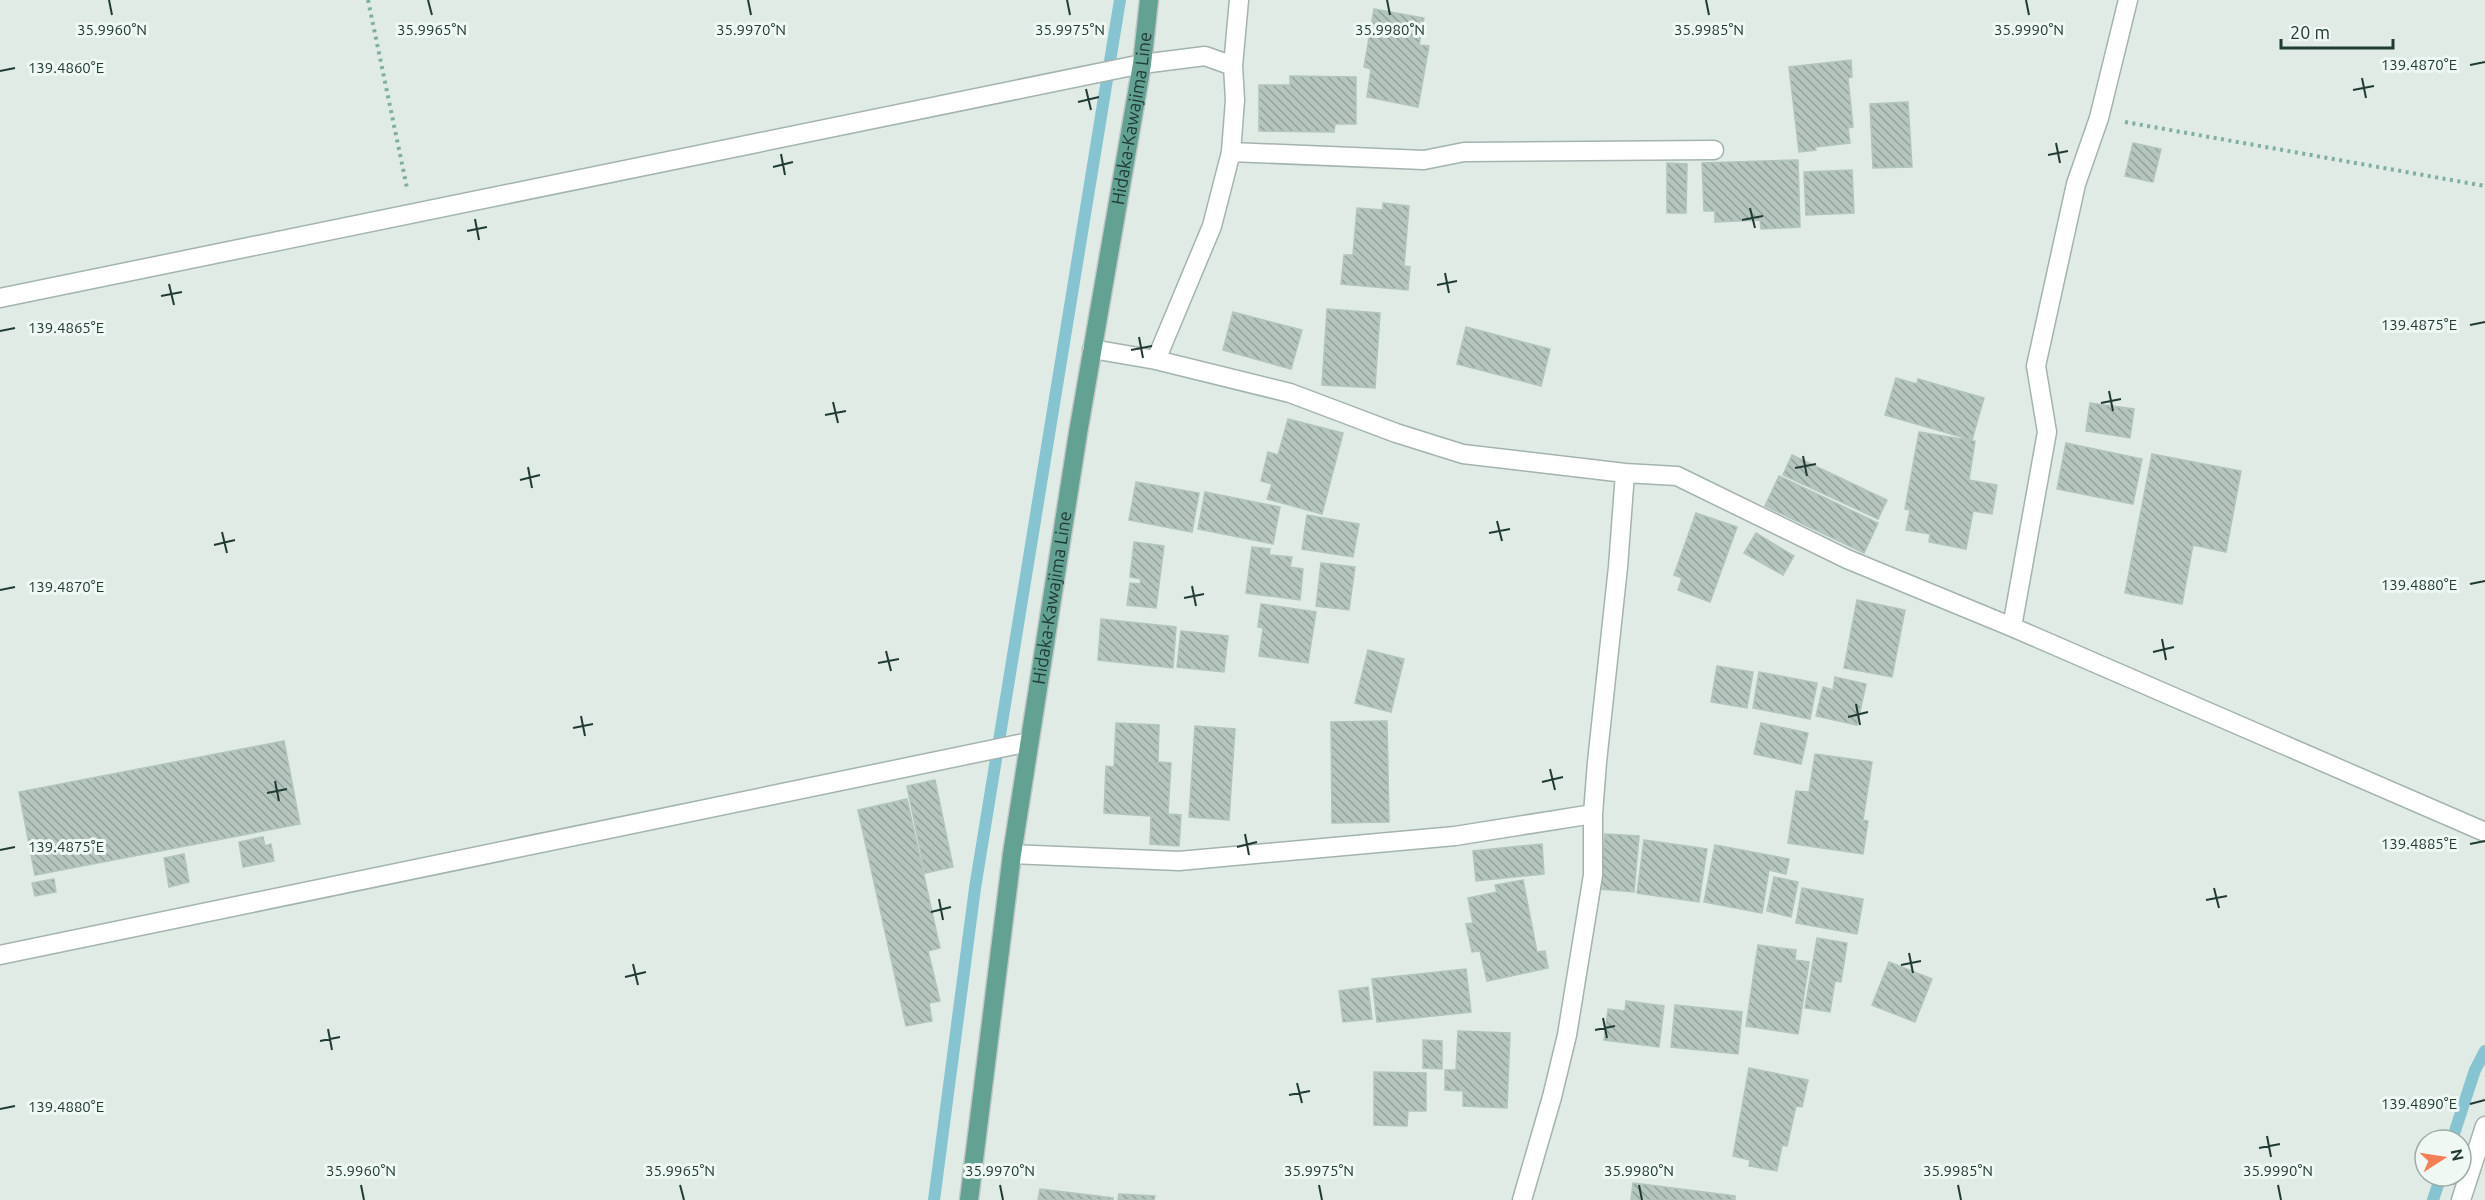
<svg xmlns="http://www.w3.org/2000/svg" width="2485" height="1200" viewBox="0 0 2485 1200" font-family="Ubuntu,sans-serif">
<defs>
<pattern id="building-back-hatch" width="6" height="6" patternUnits="userSpaceOnUse" patternTransform="scale(1.5)"><rect width="6" height="6" fill="#b5c6bf"/><path d="M-1 5l2 2M0 0l6 6M5-1l2 2" fill="none" stroke="#93a29c"/></pattern>
</defs>
<rect width="100%" height="100%" fill="#e0ebe6"/>
<g fill="none" stroke-linecap="round" stroke-linejoin="round">
<path stroke="#86c4d1" stroke-width="12" d="M2452,1140L2475,1070L2485,1051
M934,1200L975,888L1120,0
M2433,1200L2441,1176"/>
</g>
<path fill="url(#building-back-hatch)" stroke="#b2c5bd" stroke-width="1.5" d="M1374,9L1424,18L1419,45L1429,46L1418,107L1367,97L1371,69L1364,67Z
M1851,60L1852,77L1848,78L1853,127L1848,128L1850,143L1815,147L1816,150L1799,152L1789,67Z
M1290,76L1356,77V124H1335L1334,132L1259,131V85H1290Z
M1908,102L1912,167L1873,168L1870,104Z
M2133,143L2161,149L2153,182L2125,176Z
M1798,160L1800,227L1761,229L1760,220L1715,222V211H1704L1702,163Z
M1667,163L1687,164L1686,213H1667Z
M1852,170L1854,213L1806,215L1804,172Z
M1383,203L1409,206L1404,266L1410,267L1408,290L1341,284L1344,255H1353L1357,208L1383,210Z
M1327,309L1380,313L1375,388L1322,385Z
M1233,312L1302,330L1291,369L1223,350Z
M1466,327L1550,349L1541,386L1457,364Z
M1896,378L1917,384L1918,379L1984,398L1972,440L1885,415Z
M2090,403L2134,409L2130,438L2086,431Z
M1288,419L1343,433L1322,514L1267,499L1272,484L1261,481L1268,452L1278,455Z
M1919,432L1975,441L1969,480L1997,485L1992,514L1973,511L1966,549L1929,542L1930,534L1906,530L1910,510L1905,509Z
M2066,443L2142,459L2133,504L2057,489Z
M2152,454L2241,471L2226,552L2193,545L2182,604L2125,593Z
M1792,455L1887,500L1878,519L1783,475Z
M1779,476L1878,523L1864,553L1765,506Z
M1136,482L1199,493L1192,532L1129,520Z
M1205,492L1280,507L1273,544L1198,529Z
M1696,513L1737,527L1710,602L1678,590L1682,578L1674,575Z
M1307,515L1359,524L1353,557L1302,549Z
M1756,533L1794,556L1783,575L1744,553Z
M1134,542L1164,546L1156,608L1127,605L1130,583L1140,584L1141,579L1130,577Z
M1252,547L1270,549L1269,555L1292,557L1290,567L1303,569L1300,600L1246,593Z
M1321,563L1355,567L1349,610L1316,606Z
M1857,600L1905,610L1892,677L1844,668Z
M1261,604L1316,612L1308,663L1259,656L1263,628L1258,627Z
M1101,619L1176,627L1173,668L1098,660Z
M1181,631L1228,636L1224,672L1177,667Z
M1368,650L1404,659L1391,712L1355,703Z
M1717,666L1753,672L1747,708L1711,702Z
M1759,672L1817,683L1810,719L1753,708Z
M1835,677L1866,684L1857,725L1816,716L1823,687L1833,690Z
M1387,721L1389,822L1332,823L1331,722Z
M1116,723L1159,725L1158,762L1171,763L1168,814L1181,815L1179,846L1150,844L1151,816L1104,813L1106,766L1114,767Z
M1761,723L1808,733L1801,764L1754,754Z
M1195,726L1235,729L1229,820L1189,817Z
M284,741L300,824L35,875L19,792Z
M1815,754L1872,762L1863,820L1868,821L1863,854L1788,843L1796,791L1809,792Z
M935,780L953,867L925,873L907,786Z
M907,799L940,948L928,951L940,1001L929,1003L932,1021L906,1026L858,810Z
M1605,834L1639,836L1634,892L1600,889Z
M263,837L265,846L271,844L274,861L243,867L239,842Z
M1644,840L1707,849L1699,902L1637,893Z
M1542,844L1544,874L1476,881L1473,851Z
M1715,845L1789,859L1786,874L1769,870L1762,913L1704,902Z
M184,854L189,882L169,887L164,858Z
M1774,877L1798,882L1791,917L1767,911Z
M54,879L56,892L35,896L32,883Z
M1523,880L1537,952L1545,951L1548,968L1487,981L1480,951L1472,952L1466,924L1473,923L1468,898L1497,892L1495,885Z
M1802,888L1863,899L1857,934L1796,923Z
M1817,938L1847,943L1841,982L1835,981L1830,1012L1805,1008Z
M1758,945L1796,950L1795,960L1809,962L1798,1034L1746,1026Z
M1889,962L1932,979L1915,1022L1872,1005Z
M1466,969L1471,1012L1377,1022L1372,979Z
M1368,987L1372,1019L1343,1022L1339,991Z
M1626,1001L1664,1006L1659,1047L1604,1040L1608,1009L1625,1011Z
M1675,1005L1742,1012L1738,1054L1671,1047Z
M1458,1031L1510,1033L1507,1108L1463,1106V1091L1445,1090V1070H1456Z
M1423,1040L1442,1041V1069L1423,1068Z
M1749,1068L1808,1080L1802,1107L1796,1106L1787,1146L1782,1145L1777,1171L1749,1166L1750,1160L1733,1156Z
M1374,1072L1426,1073V1111H1408L1407,1126L1374,1125Z
M1633,1183L1735,1196V1200H1631Z
M1040,1189L1113,1198V1200H1038Z
M1119,1194L1155,1196L1154,1200H1118Z"/>
<g fill="none" stroke-linecap="round" stroke-linejoin="round">
<g stroke="#a3b3ad" stroke-width="21">
<path id="minor" d="M1231,152L1424,160L1464,152L1714,150
M0,298L1142,64L1205,56L1233,66
M1092,349L1156,360L1290,393L1396,433L1463,454L1625,473L1677,476L1847,559L2012,627L2485,832
M1156,360L1212,226L1231,152L1235,100L1233,66L1239,0
M2012,627L2047,432L2036,366L2076,184L2099,118L2128,0
M1012,854L1179,861L1455,836L1593,814
M0,955L1029,742
M1522,1200L1552,1097L1567,1035L1593,875V814L1597,762L1618,567L1625,473
M2461,1200L2485,1126"/>
</g>
<g stroke="#c1c8c6" stroke-width="21">
<g id="major">
<path id="s1" d="M969,1200L1012,854L1078,433L1142,64L1149,0"/>
</g>
</g>
<path stroke="#7fafa1" stroke-width="4" stroke-dasharray="3 4.5" stroke-linecap="butt" d="M368,0L407,188
M2125,122L2485,186"/>
<use href="#minor" stroke="#fff" stroke-width="18"/>
<use href="#major" stroke="#63a192" stroke-width="18"/>
</g>
<path fill="none" stroke="#203b34" stroke-width="2" d="M109,0L112,15M428,0L432,15M748,0L751,15M1067,0L1070,15M1387,0L1390,15M1706,0L1709,15M2026,0L2029,15M2470,65L2485,62M0,71L15,68M2362,78L2366,98M1086,89L1091,110M2353,90L2374,86M1078,102L1099,97M2056,143L2060,163M781,154L785,175M2048,155L2068,151M773,167L793,162M1750,208L1755,228M475,219L479,240M1742,220L1763,216M467,231L487,227M1445,273L1449,293M169,284L174,305M1437,285L1457,281M161,296L182,292M2470,325L2485,322M0,331L15,328M1139,337L1143,358M1131,350L1152,346M2109,391L2113,411M833,402L838,423M2101,403L2121,399M825,415L846,411M1803,456L1807,476M528,467L532,488M1795,468L1816,464M520,480L540,475M1497,521L1502,541M222,532L227,553M1489,533L1510,529M214,545L235,540M2470,584L2485,581M1192,586L1196,606M0,590L15,587M1184,598L1204,594M2162,639L2166,660M886,651L891,671M2153,652L2174,647M878,663L899,659M1856,704L1860,725M581,716L585,736M1848,717L1868,712M573,728L593,724M1550,769L1555,790M275,781L279,801M1542,782L1563,777M267,793L287,789M1245,834L1249,855M2470,844L2485,841M1237,847L1257,842M0,850L15,847M2214,888L2219,908M939,899L943,920M2206,900L2227,896M931,912L951,907M1909,953L1913,973M633,964L638,985M1901,965L1921,961M625,977L646,972M1603,1018L1607,1038M328,1029L332,1050M1595,1030L1615,1026M320,1041L340,1037M1297,1083L1302,1103M1289,1095L1310,1091M2470,1104L2485,1100M0,1109L15,1106M2267,1136L2271,1157M2259,1148L2280,1144M361,1185L364,1200M680,1185L684,1200M1000,1185L1003,1200M1319,1185L1322,1200M1639,1185L1642,1200M1958,1185L1961,1200M2278,1185L2281,1200"/>
<g text-anchor="middle" stroke-width="6" stroke-linejoin="round" paint-order="stroke">
<g font-size="18" fill="#203b34" stroke="#f0f8f4">
<text dy="6" stroke="none"><textPath href="#s1" startOffset="1094">Hidaka-Kawajima Line</textPath></text>
<text dy="6" stroke="none"><textPath href="#s1" startOffset="608">Hidaka-Kawajima Line</textPath></text>
</g>
</g>
<g font-size="15" text-anchor="middle" fill="#203b34" stroke="#f0f8f4" stroke-width="6" stroke-linejoin="round" paint-order="stroke">
<text x="112" y="35">35.9960°N</text>
<text x="432" y="35">35.9965°N</text>
<text x="751" y="35">35.9970°N</text>
<text x="1070" y="35">35.9975°N</text>
<text x="1390" y="35">35.9980°N</text>
<text x="1709" y="35">35.9985°N</text>
<text x="2029" y="35">35.9990°N</text>
<text x="2419" y="70">139.4870°E</text>
<text x="66" y="73">139.4860°E</text>
<text x="2419" y="330">139.4875°E</text>
<text x="66" y="333">139.4865°E</text>
<text x="2419" y="590">139.4880°E</text>
<text x="66" y="592">139.4870°E</text>
<text x="2419" y="849">139.4885°E</text>
<text x="66" y="852">139.4875°E</text>
<text x="2419" y="1109">139.4890°E</text>
<text x="66" y="1112">139.4880°E</text>
<text x="361" y="1176">35.9960°N</text>
<text x="680" y="1176">35.9965°N</text>
<text x="1000" y="1176">35.9970°N</text>
<text x="1319" y="1176">35.9975°N</text>
<text x="1639" y="1176">35.9980°N</text>
<text x="1958" y="1176">35.9985°N</text>
<text x="2278" y="1176">35.9990°N</text>
</g>
<g transform="translate(2443 1158) rotate(78)"><circle r="28" fill="#f0f8f4" stroke="#9daca7" stroke-width="1.5"/>
<path d="M0-4.5L10 22L0 15L-10 22Z" fill="#f47e55"/>
<text y="-9" font-size="16" font-weight="bold" text-anchor="middle" fill="#203b34">N</text>
</g>
<path d="M2281 39v9h112v-9" fill="none" stroke="#203b34" stroke-width="3"/>
<text x="2290" y="39" font-size="18" fill="#203b34" stroke="#f0f8f4" stroke-width="4.5" paint-order="stroke">20 m</text>
</svg>
